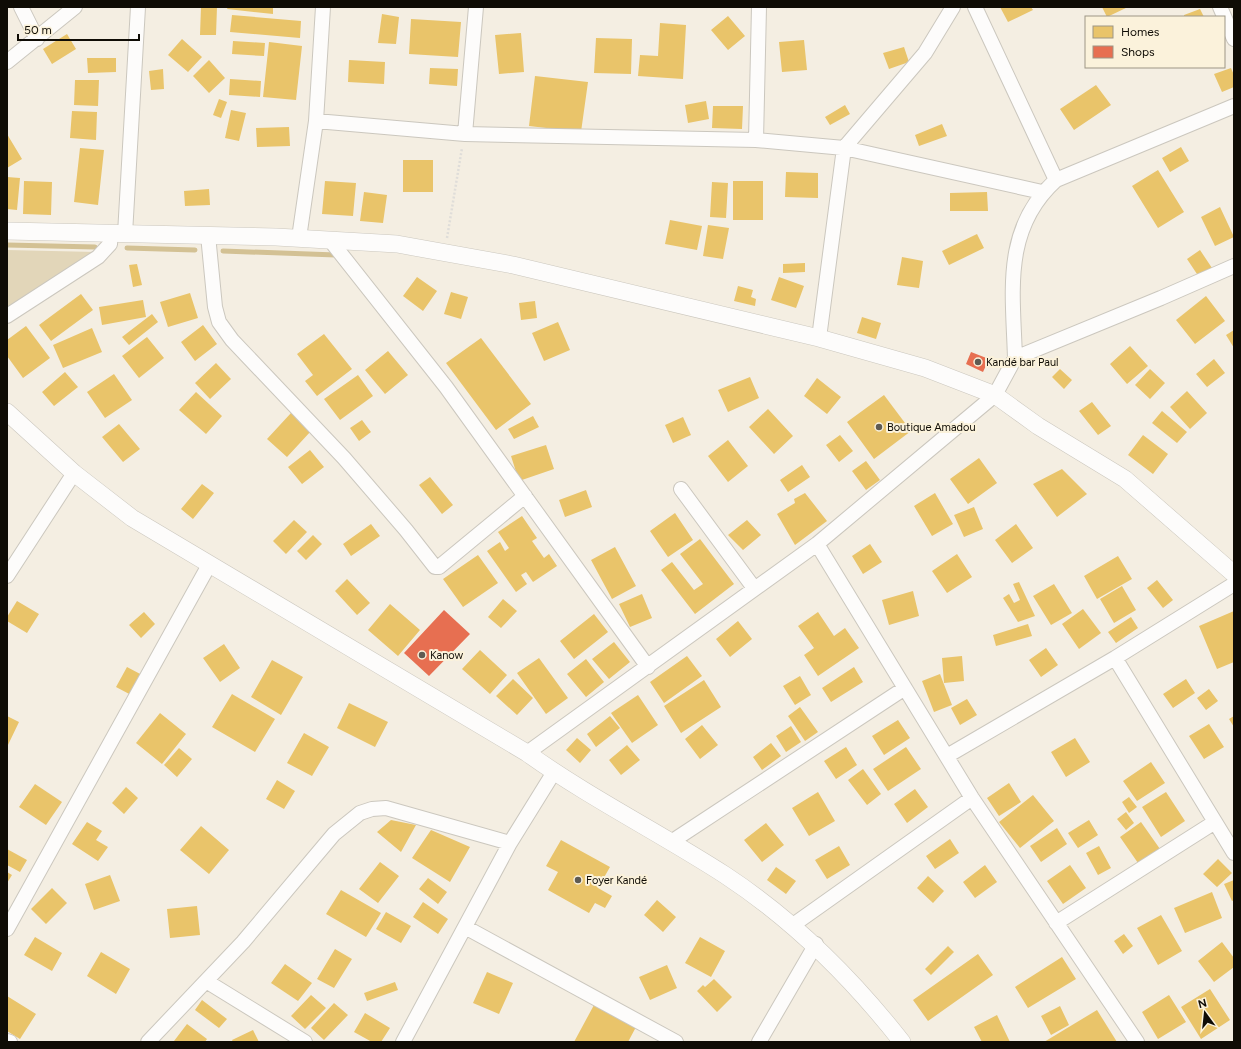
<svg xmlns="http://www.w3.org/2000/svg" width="1241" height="1049" viewBox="0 0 1241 1049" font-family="Figtree,sans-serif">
<rect width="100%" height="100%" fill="#f4eee2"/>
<path fill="#e2d6b9" d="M7,250L96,252L7,324Z"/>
<path fill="#e9c46a" d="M201,7H217L216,35H200Z
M228,7H273V14L227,9Z
M1000,7H1031L1033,10L1008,22Z
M1102,7H1128L1107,17Z
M1200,9L1204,17H1184V15Z
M382,14L399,17L396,44L378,43Z
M232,15L301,21L300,38L230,32Z
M728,16L745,36L728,50L711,30Z
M411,19L461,22L458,57L409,54Z
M660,23L686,25L683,79L638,76L640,55L658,56Z
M521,33L524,72L499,74L495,35Z
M67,34L76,49L52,64L43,49Z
M596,38L632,39L631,74L594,73Z
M182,39L202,57L188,72L168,55Z
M804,40L807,70L782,72L779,42Z
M233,41L265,43L264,56L232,54Z
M269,42L302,46L296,100L263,97Z
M904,47L909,62L889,69L883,53Z
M87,58H116V72L88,73Z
M209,60L225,78L209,93L193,76Z
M349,60L385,62L384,84L348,82Z
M430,68L458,69L457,86L429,84Z
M1231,68L1234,75V87L1222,92L1214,74Z
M163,69L164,89L151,90L149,71Z
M535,76L588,82L581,132L529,126Z
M230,79L261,81L260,97L229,95Z
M75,80H99L98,106L74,105Z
M1096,85L1111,105L1074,130L1060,109Z
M219,99L227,102L221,118L213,115Z
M706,101L709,119L688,123L685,105Z
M845,105L850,114L830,125L825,117Z
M713,106H743L742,129L712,128Z
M231,110L246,113L239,141L225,138Z
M72,111L97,112L96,140L70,138Z
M942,124L947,136L919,146L915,135Z
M289,127L290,146L257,147L256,128Z
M7,134L22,159L7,168Z
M1181,147L1189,161L1170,172L1162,158Z
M80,148L104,150L98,205L74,202Z
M403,160H433V192H403Z
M1158,170L1184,212L1158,228L1132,186Z
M786,172L818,173V198L785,197Z
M7,177L20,178L17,210L7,209Z
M24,181L52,182L51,215L23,214Z
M325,181L356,183L353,216L322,214Z
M733,181H763V220H733Z
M712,182L728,183L726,218L710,217Z
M209,189L210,205L185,206L184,191Z
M364,192L387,195L383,223L360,221Z
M987,192L988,211H950V193Z
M1220,207L1234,237L1215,246L1201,217Z
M670,220L702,226L697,250L665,244Z
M708,225L729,228L723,259L703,256Z
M977,234L984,248L949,265L942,251Z
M1200,250L1212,268L1199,277L1187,259Z
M902,257L923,261L919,288L897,285Z
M805,263V272L783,273V264Z
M137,264L142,285L133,287L129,265Z
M417,277L437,291L423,311L403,296Z
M779,277L804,286L796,308L771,300Z
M738,286L753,290L751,297L756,299L755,306L734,301Z
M451,292L468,297L461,319L444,314Z
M190,293L198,318L168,327L160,302Z
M81,294L93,310L51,341L39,325Z
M1206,296L1225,321L1195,344L1176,320Z
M143,300L146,317L102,325L99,307Z
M535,301L537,318L521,320L519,303Z
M152,314L158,322L129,345L122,337Z
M862,317L881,323L876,339L857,333Z
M558,322L570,350L544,361L532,333Z
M203,325L217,344L195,361L181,342Z
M26,326L50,358L23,378L7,356V340Z
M92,328L102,352L63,368L53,345Z
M1234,330V348L1226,335Z
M324,334L352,369L317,396L305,381L313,375L297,354Z
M147,337L164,358L139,378L122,356Z
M481,338L531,404L496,430L446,363Z
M1130,346L1148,366L1127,384L1110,364Z
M388,351L408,375L385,394L365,370Z
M1214,359L1225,373L1207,387L1196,374Z
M216,363L231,379L210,399L195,383Z
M1060,369L1072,380L1064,389L1052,377Z
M1150,369L1165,383L1150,399L1135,385Z
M65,372L78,387L54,406L42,392Z
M114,374L132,400L105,418L87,392Z
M358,375L373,396L340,420L324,399Z
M750,377L759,398L728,412L718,390Z
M817,378L841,397L827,414L804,396Z
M1187,391L1207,413L1190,429L1170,407Z
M196,392L222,416L206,434L179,410Z
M884,395L911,431L874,459L847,422Z
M1092,402L1111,426L1098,435L1079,411Z
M768,409L793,436L774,454L749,427Z
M1162,411L1187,432L1177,443L1152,423Z
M291,413L311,431L287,457L267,439Z
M533,416L539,427L514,439L508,429Z
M683,417L691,435L673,443L665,425Z
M362,420L371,432L359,441L350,428Z
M119,424L140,449L123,462L102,437Z
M840,435L853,451L839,462L826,445Z
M1143,435L1168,454L1153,474L1128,455Z
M728,440L748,466L728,482L708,456Z
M546,445L554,469L519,481L511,456Z
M310,450L324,467L302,484L288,467Z
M979,458L997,483L968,504L950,479Z
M866,461L880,480L866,490L852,471Z
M802,465L810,477L788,492L780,480Z
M1062,469L1087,494L1057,517L1033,484Z
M430,477L453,505L442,514L419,485Z
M202,484L214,493L193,519L181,509Z
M586,490L592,507L565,517L559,500Z
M805,493L827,521L795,545L777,514L795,503L794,499Z
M935,493L953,524L932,536L914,506Z
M974,507L983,529L964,537L954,515Z
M675,513L693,540L668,557L650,531Z
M522,516L537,538L532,541L544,558L549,554L557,566L533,582L526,572L521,575L527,584L516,592L487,551L500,542L505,551L509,548L498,532Z
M294,520L307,532L286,554L273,541Z
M747,520L761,535L743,550L728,535Z
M371,524L380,536L351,556L343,544Z
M1016,524L1033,548L1012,563L995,540Z
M313,535L322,544L306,560L297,551Z
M700,539L734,584L695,614L661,570L672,562L694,590L703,584L680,554Z
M870,544L882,562L863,574L852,556Z
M615,547L636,586L612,599L591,560Z
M957,554L972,577L947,593L932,571Z
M478,555L498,583L463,607L443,579Z
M1118,556L1132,579L1097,599L1084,576Z
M347,579L370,603L357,615L335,591Z
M1157,580L1173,600L1163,608L1147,588Z
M1019,582L1035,616L1018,622L1003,598L1009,594L1014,603L1020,600L1013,584Z
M1054,584L1072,613L1051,625L1033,596Z
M1122,586L1136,610L1114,623L1100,599Z
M913,591L919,616L889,625L882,600Z
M642,594L652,618L630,627L619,604Z
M503,599L517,611L501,628L488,617Z
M17,601L39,614L27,633L7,621V617Z
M390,604L420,630L398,656L368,630Z
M1083,609L1101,633L1079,649L1062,624Z
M1234,611V662L1217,669L1199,626Z
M144,612L155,624L141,638L129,625Z
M818,612L834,636L845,628L859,648L818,676L804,655L814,648L798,626Z
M594,614L608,632L574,659L560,641Z
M1131,617L1138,628L1116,643L1108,632Z
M738,621L752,639L730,657L716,639Z
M1028,624L1032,636L996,646L993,635Z
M614,642L630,662L609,679L592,659Z
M224,644L240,668L220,682L203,658Z
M1046,648L1058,665L1041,677L1029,660Z
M480,650L507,675L490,694L462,669Z
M687,656L702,676L664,703L650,682Z
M962,656L964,681L944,683L942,658Z
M539,658L568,698L546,714L517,673Z
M586,659L604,682L586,697L567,674Z
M272,660L303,677L281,715L251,697Z
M127,667L144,676L133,696L116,687Z
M854,667L863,682L831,702L822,688Z
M940,674L952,705L934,712L922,681Z
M800,676L811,695L795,705L783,686Z
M513,679L533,698L517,715L496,696Z
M1186,679L1195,693L1173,708L1163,694Z
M704,680L721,707L681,733L664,706Z
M1209,689L1218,701L1206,710L1197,698Z
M232,694L275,719L255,752L212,727Z
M638,695L658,725L632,743L611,713Z
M967,699L977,715L960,725L951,708Z
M349,703L388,722L375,747L337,728Z
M800,707L818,732L805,741L788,716Z
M160,713L186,734L162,764L136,743Z
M7,716L19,722L7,747Z
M610,716L620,728L596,747L587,734Z
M1234,716V727L1229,719Z
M898,720L910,738L884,755L872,736Z
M1209,724L1224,747L1204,759L1189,736Z
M702,725L718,745L700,759L685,739Z
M791,726L801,742L786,752L776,736Z
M304,733L329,747L312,776L287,763Z
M577,738L591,750L580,763L566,750Z
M1075,738L1090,762L1066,777L1051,752Z
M771,743L781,756L762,770L753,757Z
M627,745L640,760L621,775L609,760Z
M846,747L857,765L836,779L824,761Z
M906,747L921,769L888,791L873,769Z
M179,748L192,759L177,777L164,765Z
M1151,762L1165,783L1137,801L1123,781Z
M863,769L881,794L867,805L848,780Z
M277,780L295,791L284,809L266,799Z
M1009,783L1021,802L999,816L987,798Z
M35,784L62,802L46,825L19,807Z
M126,787L138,798L124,814L112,803Z
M915,789L928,807L907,823L894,804Z
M818,792L835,821L809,836L792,808Z
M1166,792L1185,821L1161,837L1142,807Z
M1033,795L1054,821L1020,848L999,822Z
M1129,797L1137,807L1129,813L1122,802Z
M1126,812L1134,823L1126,830L1117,819Z
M391,820L416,825L401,852L377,832Z
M1089,820L1098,835L1078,848L1068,833Z
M87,822L102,831L96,840L108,847L98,861L72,844Z
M1141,822L1160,849L1138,863L1120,837Z
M766,823L784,845L762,862L744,840Z
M201,826L229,850L209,874L180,850Z
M1057,828L1067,844L1041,862L1030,846Z
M431,830L470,847L450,882L412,858Z
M950,839L959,853L935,869L926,856Z
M561,840L610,867L598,888L612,896L605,908L595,903L589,913L548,890L558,872L546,866Z
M839,846L850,865L827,879L815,860Z
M1099,846L1111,868L1098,875L1086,853Z
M7,849L27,860L20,872L7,865Z
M1218,859L1232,873L1217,887L1203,874Z
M380,862L399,876L378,903L359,889Z
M985,865L997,882L975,898L963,882Z
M1070,865L1086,888L1063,904L1047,881Z
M776,867L796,881L786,894L767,880Z
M7,872L12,875L7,883Z
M110,875L120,901L94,910L85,884Z
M928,876L944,891L933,903L917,888Z
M428,878L447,892L438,904L419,889Z
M1234,880V900L1232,901L1224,884Z
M52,888L67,903L46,924L31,909Z
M341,890L381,913L366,937L326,914Z
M1212,892L1222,918L1185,933L1174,908Z
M657,900L676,917L663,932L644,915Z
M423,902L448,919L438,934L413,917Z
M197,906L200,935L170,938L167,909Z
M386,912L411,926L401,943L376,929Z
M1161,915L1182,951L1158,965L1137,928Z
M1124,934L1133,946L1123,954L1114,941Z
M35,937L62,953L52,971L24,955Z
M700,937L725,951L711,977L685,963Z
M1222,942L1234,958V967L1214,982L1198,961Z
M948,946L954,952L931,975L925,969Z
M335,949L352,959L334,988L317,979Z
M101,952L130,969L116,994L87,976Z
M978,954L993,975L928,1021L913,1000Z
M1062,957L1076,979L1028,1008L1015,987Z
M285,964L312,983L298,1001L271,983Z
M667,965L677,988L650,1000L639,977Z
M487,972L513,983L499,1014L473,1003Z
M714,979L732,997L717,1012L697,991L703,985L705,987Z
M395,982L398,990L367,1001L364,993Z
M1210,989L1230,1020L1201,1039L1181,1007Z
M311,995L326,1008L305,1029L291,1016Z
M1169,995L1186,1022L1158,1039L1142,1012Z
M7,996L36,1014L20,1039L7,1031Z
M202,1000L227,1019L219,1028L195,1010Z
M334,1003L348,1015L324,1040L311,1028Z
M594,1005L636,1027L628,1042H574Z
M1060,1006L1069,1025L1051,1035L1041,1016Z
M1097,1010L1117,1042H1044Z
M365,1013L390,1028L381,1042H372L354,1032Z
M997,1015L1010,1042H982L974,1027Z
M187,1024L207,1039L205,1042L174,1041Z
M253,1030L259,1042H233L232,1040Z"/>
<path fill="#e76f51" d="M971,352L989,359L983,372L966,364Z
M444,610L470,634L429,676L404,653Z"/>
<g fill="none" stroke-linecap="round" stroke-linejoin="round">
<path stroke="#d3c194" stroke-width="5" d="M7,245L95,247
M127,248L195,250
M223,251L336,255"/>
<g stroke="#cbc7be" stroke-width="16">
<path id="minor" d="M21,7L37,39
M975,7L1056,180
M1220,7L1234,39
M7,62L75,7
M316,121L465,134L756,140L759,7
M465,134L476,7
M756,140L844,148L1042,192
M125,234L138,7
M208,235L215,307L219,322L232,340L344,458L406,530L435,567H439L525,496
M299,238L316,121L323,7
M330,240L446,387L648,667
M7,316L98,257L110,244L111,234
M819,338L844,148L925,53L953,7
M1015,358C1013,292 1002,229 1056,180L1234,106
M681,489L754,588
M817,544L972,798L1137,1042
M7,576L74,473
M1115,658L1234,853
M527,753L817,544L995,395L1015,358L1161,298L1234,266
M947,756L1115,658L1234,584
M671,842L905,688
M1056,923L1215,822
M793,925L972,798
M465,927L676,1042
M7,929L209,565
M206,981L305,1042
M7,1041L10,1042
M148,1042L243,942L334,834L360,813L372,809L386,808L510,843
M403,1042L510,843L554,772
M759,1042L816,944"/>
</g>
<g stroke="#cbc7be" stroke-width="18">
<path id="tertiary" d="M7,231L276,237L397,244L513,265L819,338L925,368L995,395L1038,426L1125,479L1234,574
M7,412L74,473L132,518L527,753C590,798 660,833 725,875C795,921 851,977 902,1042"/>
</g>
<path stroke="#dfddd9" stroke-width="2.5" stroke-dasharray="2 2" stroke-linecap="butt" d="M447,238L462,148"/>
<use href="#minor" stroke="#fdfcfb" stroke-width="14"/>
<use href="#tertiary" stroke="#fdfcfb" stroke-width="17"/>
</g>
<g fill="#5f5b52" stroke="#fbf2db" stroke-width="1.5">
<circle cx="978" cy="362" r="4"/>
<circle cx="879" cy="427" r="4"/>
<circle cx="422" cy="655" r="4"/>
<circle cx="578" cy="880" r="4"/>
</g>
<g text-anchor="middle" stroke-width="4" stroke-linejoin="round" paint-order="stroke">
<g font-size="11" fill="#0f0c05" stroke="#fbf2db" text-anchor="start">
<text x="986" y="366">Kandé bar Paul</text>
<text x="887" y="431">Boutique Amadou</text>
<text x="430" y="659">Kanow</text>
<text x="586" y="884">Foyer Kandé</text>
</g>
</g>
<rect width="1241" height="1049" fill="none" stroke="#0f0c05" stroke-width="16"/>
<rect x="1085" y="16" width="140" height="52" fill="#fbf2db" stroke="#9d9685"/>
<rect x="1093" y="26" width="20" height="12" fill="#e9c46a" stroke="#9d9685"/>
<text x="1121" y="36" font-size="12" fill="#0f0c05">Homes</text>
<rect x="1093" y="46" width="20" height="12" fill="#e76f51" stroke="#9d9685"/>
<text x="1121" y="56" font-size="12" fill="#0f0c05">Shops</text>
<g transform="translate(1205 1013) rotate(345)" stroke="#fbf2db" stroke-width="3" paint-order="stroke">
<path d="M0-3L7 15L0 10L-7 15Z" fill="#0f0c05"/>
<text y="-6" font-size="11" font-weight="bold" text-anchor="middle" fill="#0f0c05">N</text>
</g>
<path d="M18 34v6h121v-6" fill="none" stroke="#0f0c05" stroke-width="2"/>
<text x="24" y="34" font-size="12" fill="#0f0c05" stroke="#fbf2db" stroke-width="3" paint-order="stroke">50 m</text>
</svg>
